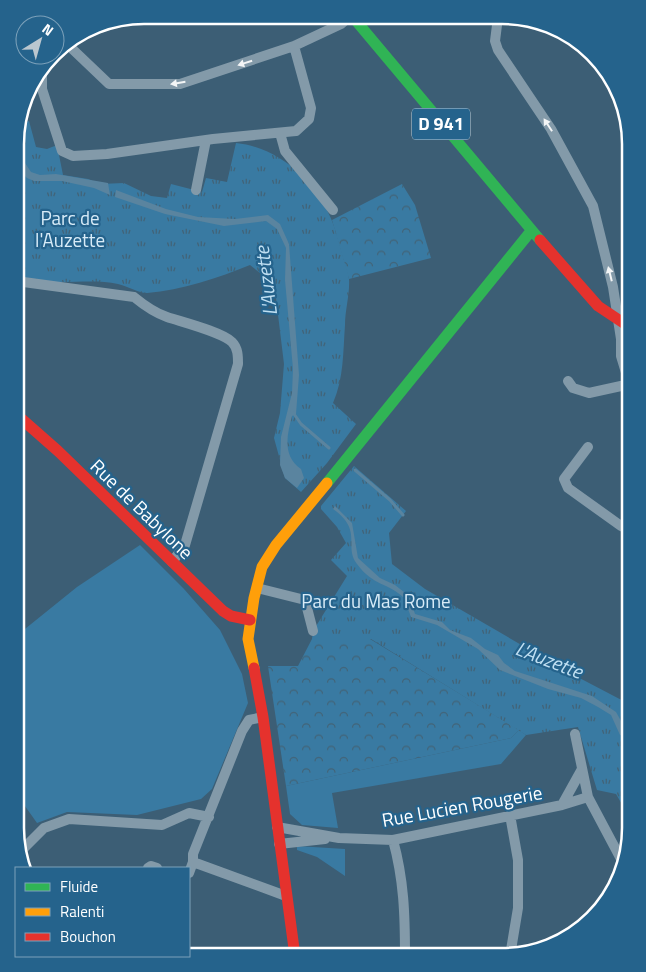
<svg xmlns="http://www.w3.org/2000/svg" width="646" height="972" viewBox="0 0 646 972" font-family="'Titillium Web',sans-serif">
<defs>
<pattern id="forest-crowns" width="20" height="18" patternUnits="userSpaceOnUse" patternTransform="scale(1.25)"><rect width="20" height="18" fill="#397aa2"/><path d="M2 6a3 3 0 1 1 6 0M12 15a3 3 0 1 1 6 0" fill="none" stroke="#426377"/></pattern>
<pattern id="park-tufts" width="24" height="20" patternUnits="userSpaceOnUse" patternTransform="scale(1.25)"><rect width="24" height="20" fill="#397aa2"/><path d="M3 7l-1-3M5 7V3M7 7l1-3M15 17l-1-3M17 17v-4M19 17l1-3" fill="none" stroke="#426377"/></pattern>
</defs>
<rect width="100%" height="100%" fill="#3c5e75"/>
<path fill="#397aa2" d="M140,545L184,589L220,630L242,674L248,703L212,789L201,799L137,815L67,812L37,823L15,792V637L77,587Z
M519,730L526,735L501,764L332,793L338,828L302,825L290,814L286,786L511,738Z
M297,846L345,849V876L317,857L297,850Z"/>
<path fill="url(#forest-crowns)" d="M402,184L415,205L431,258L349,279L332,220Z
M316,638L370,639L519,730L511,738L286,786L268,666H298L312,639Z"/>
<path fill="url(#park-tufts)" d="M29,121L36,147L47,149L57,145L63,175L88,179L101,184L124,183L151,196L167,198L171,184L202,192L206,178L227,182L236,143C278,147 316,181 332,221C336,231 339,243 342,253C344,262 348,271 349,279C350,294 345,310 345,325C343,351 344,378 333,403L356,424L327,463L301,492L285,478L274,438L280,413L284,364L276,298L265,277L250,265C218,278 182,290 147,293C139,293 127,286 118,284C86,277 47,289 16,275V126Z
M354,466L406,511L389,533L392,564L425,589L568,672L631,705V820L616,794L597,790L578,727L526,735L371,639H312L313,631L347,576L331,560L346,543L337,527L321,509V506Z"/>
<path fill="#5a849f" d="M16,158L23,160L31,172L40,175L56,174L108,183L110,195L94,188L62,181H34L27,178L16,167Z
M116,190L166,209L198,217L235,219L268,215L280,224L289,244L299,375L296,414L292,416C287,435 282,456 301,469L304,478L297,488L285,478L280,465L281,437L292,393L293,369L285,280L286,248L277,229L266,221L224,226L165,214L115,197Z
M335,506L352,523L358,558L380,578L395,585L409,596L415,614L442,622L450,630L471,638L485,649L498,655L504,663L515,671L592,696L616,712L625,728L631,732V738L620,735L611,715L598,707L581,698L548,689L500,670L478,649L437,625L411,617L404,598C388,582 374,587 357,564C343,546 364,531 333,509Z"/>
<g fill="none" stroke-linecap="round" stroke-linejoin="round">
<path stroke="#5a849f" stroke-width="3" d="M292,411L301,424L329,448
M355,470L390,500L403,515"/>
<path stroke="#839aa9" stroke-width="10" d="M498,17L495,41L498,50L551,129L593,206L613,287L621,339V356L631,389
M66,43L109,84H180L294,46L341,24L350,16
M42,67V89L62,151L73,156L107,154L213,139L296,131L309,119L311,108L294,46
M280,133L285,151L333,210
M196,190L206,140
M16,281L134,297C145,306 155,313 167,317C182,322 222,332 232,342C238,348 238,356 238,364L185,545L172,562
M568,381L573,388L589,393L630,384
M588,447L564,479L568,488L621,526L630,530L631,528
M257,588L305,600L313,631
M263,717L249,720L242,731L193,854V862L286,896
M575,734L588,797L622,861
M562,805L582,769
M277,827L339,838L393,840L562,805L588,797
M393,840C404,880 405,915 405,957
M279,844L325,839
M20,852L44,828L69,819L162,825L189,813L209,817
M148,868L151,866L157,868
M189,873L193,862
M510,956L518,908V860L510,815"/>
<path stroke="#30b455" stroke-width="11" d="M352,16L540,240
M327,483L531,231"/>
<path stroke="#ff9f0a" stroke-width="11" d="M254,668L248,639L254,598L262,567L276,545L327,483"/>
<path stroke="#e5322d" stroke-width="11" d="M540,240L598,306L631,328
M16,414L58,451L223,611L231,616L250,620
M254,668L263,717L295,956"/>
</g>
<defs><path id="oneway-solid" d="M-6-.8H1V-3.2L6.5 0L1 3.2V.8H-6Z" transform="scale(1.25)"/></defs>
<g fill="#f3f5f6">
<use href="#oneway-solid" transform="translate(245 63) rotate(162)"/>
<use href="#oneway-solid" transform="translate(178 83) rotate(171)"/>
<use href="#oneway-solid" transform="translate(548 125) rotate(-123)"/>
<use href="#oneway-solid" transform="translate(610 274) rotate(-104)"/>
</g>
<g text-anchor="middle" stroke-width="4.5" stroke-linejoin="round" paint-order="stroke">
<rect fill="#25638c" stroke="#bed0dc" stroke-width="1" x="412" y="108.5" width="58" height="31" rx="4"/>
<g font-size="18" font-weight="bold" fill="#fff">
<text x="441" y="130">D 941</text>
</g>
<g font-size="19" fill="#d8ecf8" stroke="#25638c">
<text x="70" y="225">Parc de<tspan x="70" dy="22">l'Auzette</tspan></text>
<text x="376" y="608">Parc du Mas Rome</text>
</g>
<g font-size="19" fill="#fff" stroke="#25638c">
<text transform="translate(142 509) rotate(44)" y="7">Rue de Babylone</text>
<text transform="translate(462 806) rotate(-10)" y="7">Rue Lucien Rougerie</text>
</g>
<g font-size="20" font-style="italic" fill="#bfdff2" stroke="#25638c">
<text transform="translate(266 281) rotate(-97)" y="7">L'Auzette</text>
<text transform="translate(549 660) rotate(21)" y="7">L'Auzette</text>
</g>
</g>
<path d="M0 0H646V972H0ZM144 24H502A120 120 0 0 1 622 144V828A120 120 0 0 1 502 948H144A120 120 0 0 1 24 828V144A120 120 0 0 1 144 24Z" fill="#25638c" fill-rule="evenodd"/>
<path fill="none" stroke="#fff" stroke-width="2.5" d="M144 24H502A120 120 0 0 1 622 144V828A120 120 0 0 1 502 948H144A120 120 0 0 1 24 828V144A120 120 0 0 1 144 24Z"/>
<rect x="15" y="867" width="175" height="90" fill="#25638c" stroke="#7ca1ba"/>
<rect x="25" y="883" width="25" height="8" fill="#30b455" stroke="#7ca1ba"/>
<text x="60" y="892" font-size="15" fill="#ffffff">Fluide</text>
<rect x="25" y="908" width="25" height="8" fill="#ff9f0a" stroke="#7ca1ba"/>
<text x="60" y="917" font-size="15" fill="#ffffff">Ralenti</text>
<rect x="25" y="933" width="25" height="8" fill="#e5322d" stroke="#7ca1ba"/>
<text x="60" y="942" font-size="15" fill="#ffffff">Bouchon</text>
<g transform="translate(40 40) rotate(37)"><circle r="24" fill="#25638c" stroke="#7ca1ba"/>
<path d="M0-4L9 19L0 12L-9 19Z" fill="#bbc7cf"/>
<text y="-8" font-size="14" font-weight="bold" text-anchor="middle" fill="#ffffff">N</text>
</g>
</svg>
